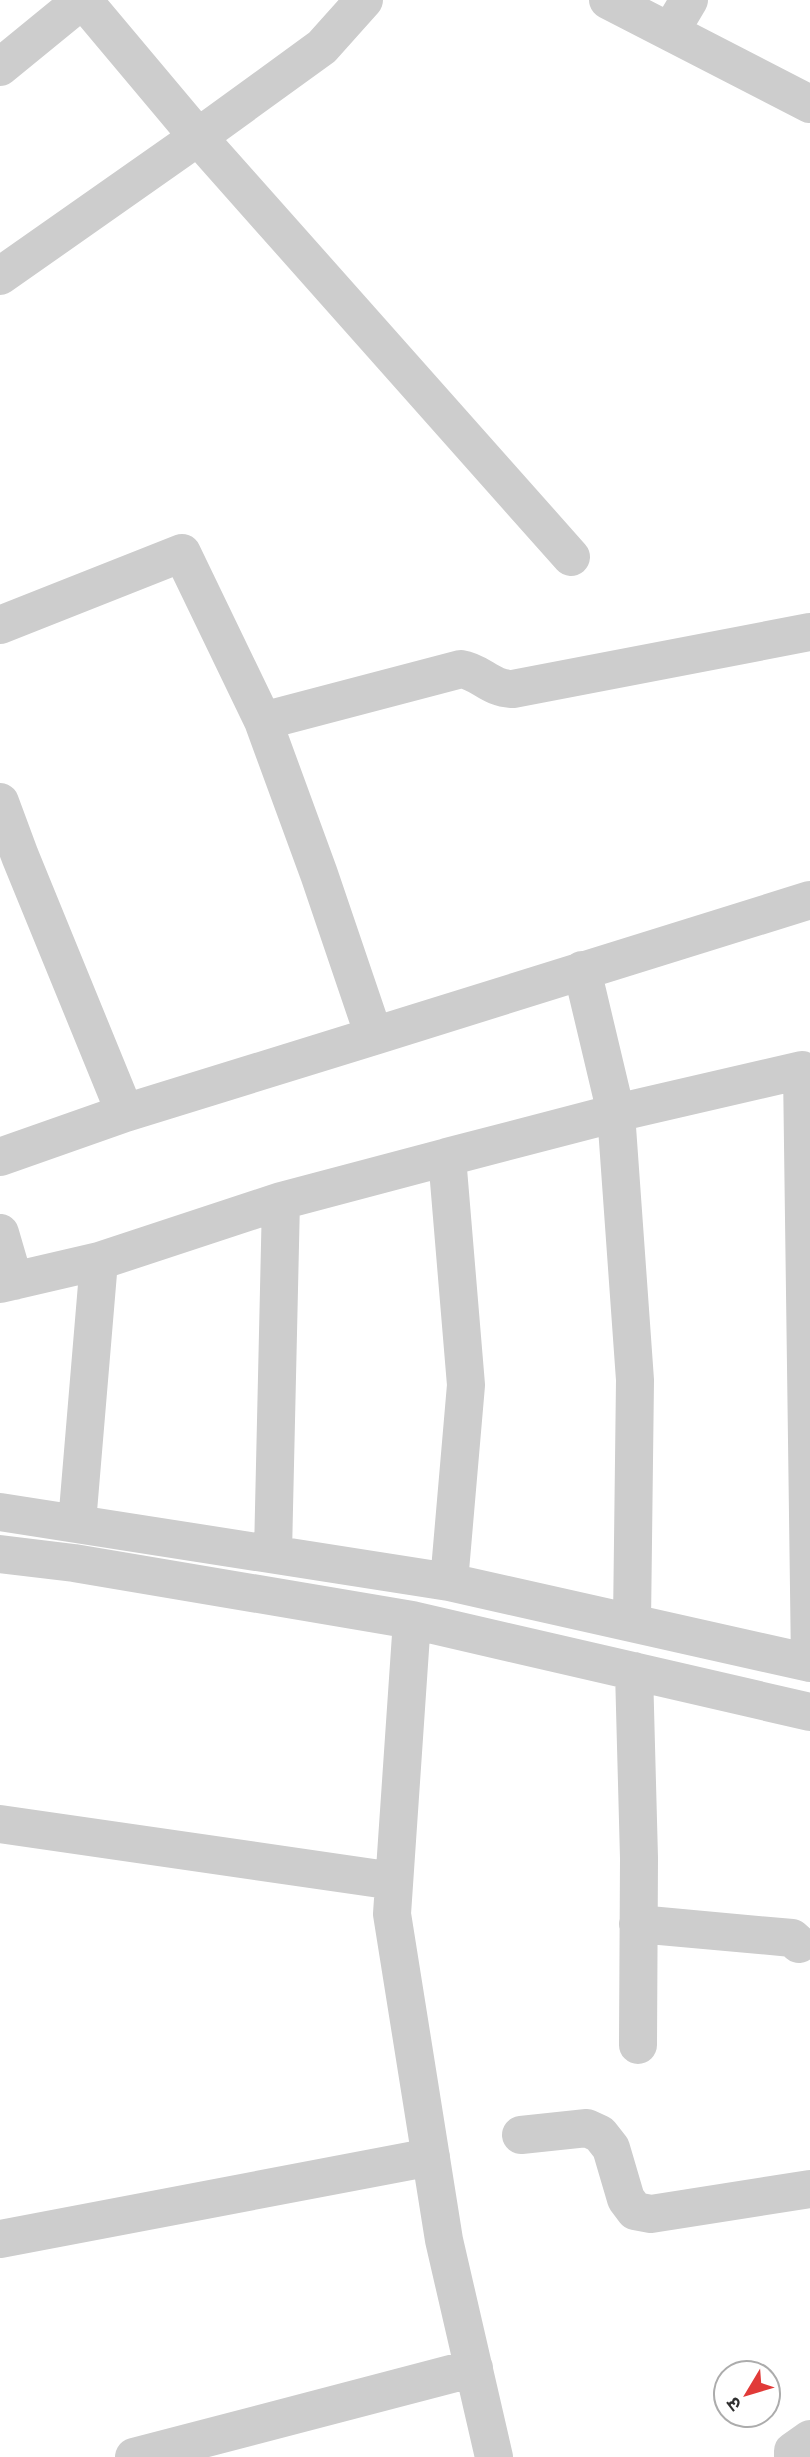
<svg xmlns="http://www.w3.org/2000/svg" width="810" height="2457" viewBox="0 0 810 2457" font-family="'Space Grotesk','Noto Sans Devanagari',sans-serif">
<rect width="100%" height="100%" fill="#fff"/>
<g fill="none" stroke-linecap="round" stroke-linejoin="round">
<path stroke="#cdcdcd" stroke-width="38" d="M83,0L198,137L571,557
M608,0L810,104
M670,32L689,0
M0,67L82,0
M0,276L198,137L322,47L364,0
M0,625L182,553L263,721L319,874L374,1036L810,900
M263,721L461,669C481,672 490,689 513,689L810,632
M0,802L20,856L125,1113L0,1157
M582,970L616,1113L802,1070L810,1663
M125,1113L374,1036
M447,1157L616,1113L635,1380L632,1622
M281,1201L447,1157L466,1385L449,1582
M0,1233L14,1281
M0,1284L99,1261
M0,1512L449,1582L810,1663
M77,1523L99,1261L281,1201L273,1553
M0,1554L74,1563L412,1620L810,1712
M412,1620L392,1914L444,2240L494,2457
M634,1671L639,1858L638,2045
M0,1824L394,1881
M638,1924L792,1938L799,1944
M521,2135L587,2128L600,2134L611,2148L626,2199L635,2211L651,2214L810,2189
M0,2239L431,2157
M134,2457L474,2368
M793,2457V2451L810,2439"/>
</g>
<g transform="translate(747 2394) rotate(232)"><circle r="33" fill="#ffffff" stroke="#acacac" stroke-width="2"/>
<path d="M0-5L12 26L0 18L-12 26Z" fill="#e13a38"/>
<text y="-10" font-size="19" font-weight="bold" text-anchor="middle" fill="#303030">उ</text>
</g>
</svg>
